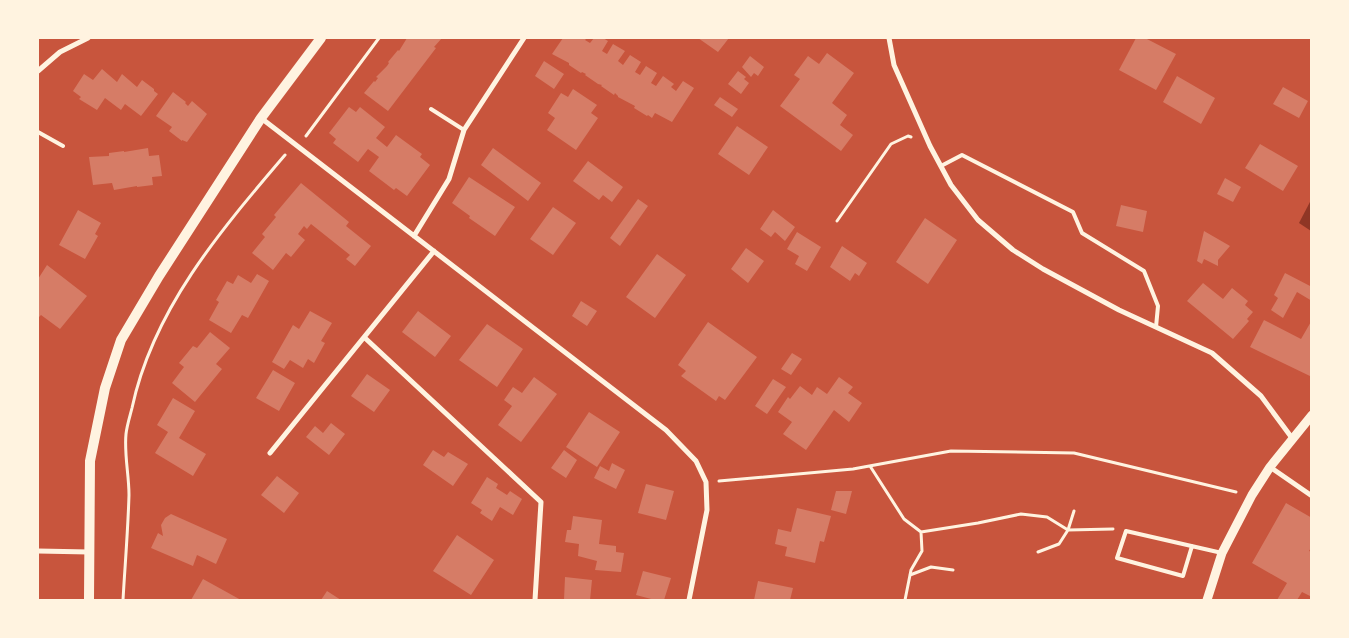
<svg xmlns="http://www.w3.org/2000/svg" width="1349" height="638" viewBox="0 0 1349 638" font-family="'Space Grotesk',sans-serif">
<rect width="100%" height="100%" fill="#c8553d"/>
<path fill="#8f3625" d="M1311,200V231L1299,223Z"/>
<path fill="#d67c66" d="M407,38H442L434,47L436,48L388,111L364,93L374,81L375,82L378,78L376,77L387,66L389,63L388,62L398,50L399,51Z
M563,38H587L585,40L590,43L594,38H603L608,41L602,51L607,54L613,44L625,51L618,61L623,65L630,55L641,62L635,72L640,75L646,66L657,73L651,83L656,86L663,76L674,84L671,87L676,91L683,81L694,88L672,122L655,113L652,118L648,115L647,116L634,108L635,106L618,97V96L615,93L614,95L601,86L602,85L598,84L585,75L586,74L582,72L581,73L569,65V63L552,54Z
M698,38H729L718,52Z
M1136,38H1145L1176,54L1156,90L1119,70Z
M827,53L854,73L832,103L847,115L840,125L853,135L841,151L780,106L800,79L794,75L808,56L819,64Z
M750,56L764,67L758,76L754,73L751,77L742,67Z
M544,61L564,74L554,89L535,76Z
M102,69L117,82L122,74L137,87L142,80L154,89V91L158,94L141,116L125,104L121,110L105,98L97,110L79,99L81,97L73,91L84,74L93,80Z
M738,71L746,77L744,79L749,83L741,94L728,84Z
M1177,76L1215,98L1201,124L1163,102Z
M1283,87L1308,101L1299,118L1273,104Z
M573,89L597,105L591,113L598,118L576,150L547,130L555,118L548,113L561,93L568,97Z
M173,92L186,102L185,103L188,106L192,101L207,114L187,142L182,140V141L169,131L172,127L156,116Z
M720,97L738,109L732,117L714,105Z
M349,107L356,112L360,107L385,127L376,138L387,147L396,135L422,154L420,157L430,165L407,196L396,188L394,190L369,171L379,157L368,149L358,162L333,143L336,139L329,133Z
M737,126L768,147L749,175L718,154Z
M1260,144L1298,166L1283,191L1245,168Z
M148,148L149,156L159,155L162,176L152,177L153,185L137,187V186L114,190L112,183L93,185L89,157L109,156V153L124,151V152Z
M493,148L541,183L528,201L481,165Z
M588,161L623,187L612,202L603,195L599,200L573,181Z
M469,177L515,207L495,236L469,218L470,216L452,203Z
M1225,178L1241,187L1233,202L1217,194Z
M301,183L349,222L346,226L371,246L355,266L346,259L350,255L311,224L307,229L304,226L298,234L305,240L291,257L286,253L273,270L252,253L265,237L262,234L276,217L274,215Z
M638,199L648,206L620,246L610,238Z
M1121,205L1147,211L1143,232L1116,226Z
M553,207L576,223L553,255L530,239Z
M78,210L101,223L95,234L98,236L85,259L59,245Z
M773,210L795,227L785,241L775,232L771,237L760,229Z
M925,218L957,240L928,284L896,262Z
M1204,231L1230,246L1218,260V266L1204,259L1202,264L1197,261Z
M797,232L821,247L807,271L795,264L799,256L787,249Z
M842,246L867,263L859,276L855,273L850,281L830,267Z
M746,248L764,261L748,283L731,269Z
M657,254L686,275L655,318L626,297Z
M47,265L87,296L60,329L41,315L38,318V279Z
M1285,273L1312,287V301L1297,292L1283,318L1271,310L1278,298L1274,295Z
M257,274L269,281L248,318L242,315L231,333L209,320L219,302L216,300L227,281L233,284L238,275L251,283Z
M1203,283L1223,299L1232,288L1248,301L1245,305L1253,312L1247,319L1249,321L1233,339L1187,301Z
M581,301L597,311L587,326L572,316Z
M310,311L332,323L321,341L325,343L314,363L308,359L303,368L290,360L284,369L272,362L293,325L299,329Z
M418,311L451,336L435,357L402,332Z
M1264,320L1301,339L1312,320V377L1250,347Z
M708,322L757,357L725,400L719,396L716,401L681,376L686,371L678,365Z
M487,324L523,349L497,387L459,360Z
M210,332L230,348L216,364L222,369L195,402L172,383L184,367L179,363L193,346L197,348Z
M792,353L802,359L791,375L781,369Z
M273,370L295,383L279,411L256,398Z
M367,374L390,390L374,412L351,396Z
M534,377L557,394L521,442L498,425L512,406L504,400L513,387L522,393Z
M839,377L853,387L848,393L862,403L849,422L834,410L806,450L783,434L792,422L778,412L788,397L790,399L800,386L812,395L817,387L827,394Z
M773,379L786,387L767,414L755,406Z
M173,398L195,411L179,438L206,454L193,476L155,453L168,432L157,425Z
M589,412L620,432L597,467L566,447Z
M331,423L345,434L329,455L306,437L315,426L323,433Z
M433,450L444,457L448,452L468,464L453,486L423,465Z
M564,450L577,460L566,478L551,468Z
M612,463L625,470L616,489L594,478L600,466L609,471Z
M277,476L299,493L284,513L261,495Z
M487,477L498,484L496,488L507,495L510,491L522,499L513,515L500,507L492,521L480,513L482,510L471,503Z
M646,484L674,491L666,520L638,513Z
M836,491H852L846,514L831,510Z
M1286,503L1312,518V546L1309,551L1312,552V597L1302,592L1297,600H1277L1287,583L1252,563Z
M797,508L831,516L824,542L820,541L815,563L785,556L787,547L775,544L778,529L791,532Z
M171,514L227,539L216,564L197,555L193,566L151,548L158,533L163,536L161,525L165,518Z
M573,516L602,520L599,544L616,546V552L624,553L621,572L595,570L597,561L578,556L579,544L565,542L567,530H571Z
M457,535L494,560L471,595L433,571Z
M643,571L671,578L664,600H655L636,595Z
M565,577L592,580L590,600H564Z
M203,579L241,600H191Z
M758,581L793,588L790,600H754Z
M327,591L341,600H321Z"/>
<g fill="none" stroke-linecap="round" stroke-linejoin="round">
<path stroke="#fff3e0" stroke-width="3" d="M306,136L379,38
M837,221L891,144L908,136L911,137
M870,466L904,519L921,532L978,523L1021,514L1047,517L1068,530L1113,529
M719,481L853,469L951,451L1074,453L1236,492
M1038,552L1059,544L1068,530L1074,511
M910,575L931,567L953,570
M123,600C125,565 128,530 129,495C129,475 124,454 126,434C127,425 130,416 132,408C153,309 221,230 285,155
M905,600L911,570L922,551L921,532"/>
<path stroke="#fff3e0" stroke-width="4" d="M431,109L464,130
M38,132L63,146
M941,166L962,155L1073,212L1082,233L1144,271L1158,306L1156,327
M1192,546L1183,576L1117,558L1126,531L1222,553"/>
<path stroke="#fff3e0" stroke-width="5" d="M889,38L894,65L930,146L951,185L978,220L1013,250L1043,269L1119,310L1212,353L1261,396L1292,438
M38,71L60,52L88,38
M261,118L666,430L696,461L706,482L707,510L689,600
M414,236L449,179L464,130L524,38
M365,338L541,502L535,600
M270,453L434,251
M1270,467L1312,496
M38,551L89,552"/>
<path stroke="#fff3e0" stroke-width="9" d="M1207,600L1222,553L1252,495L1270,467L1312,415"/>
<path stroke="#fff3e0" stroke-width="10" d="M89,600L90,461L105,388L121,340L159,276L261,118L321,38"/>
</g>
<rect width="1349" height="638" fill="none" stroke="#fff3e0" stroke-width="78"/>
</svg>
